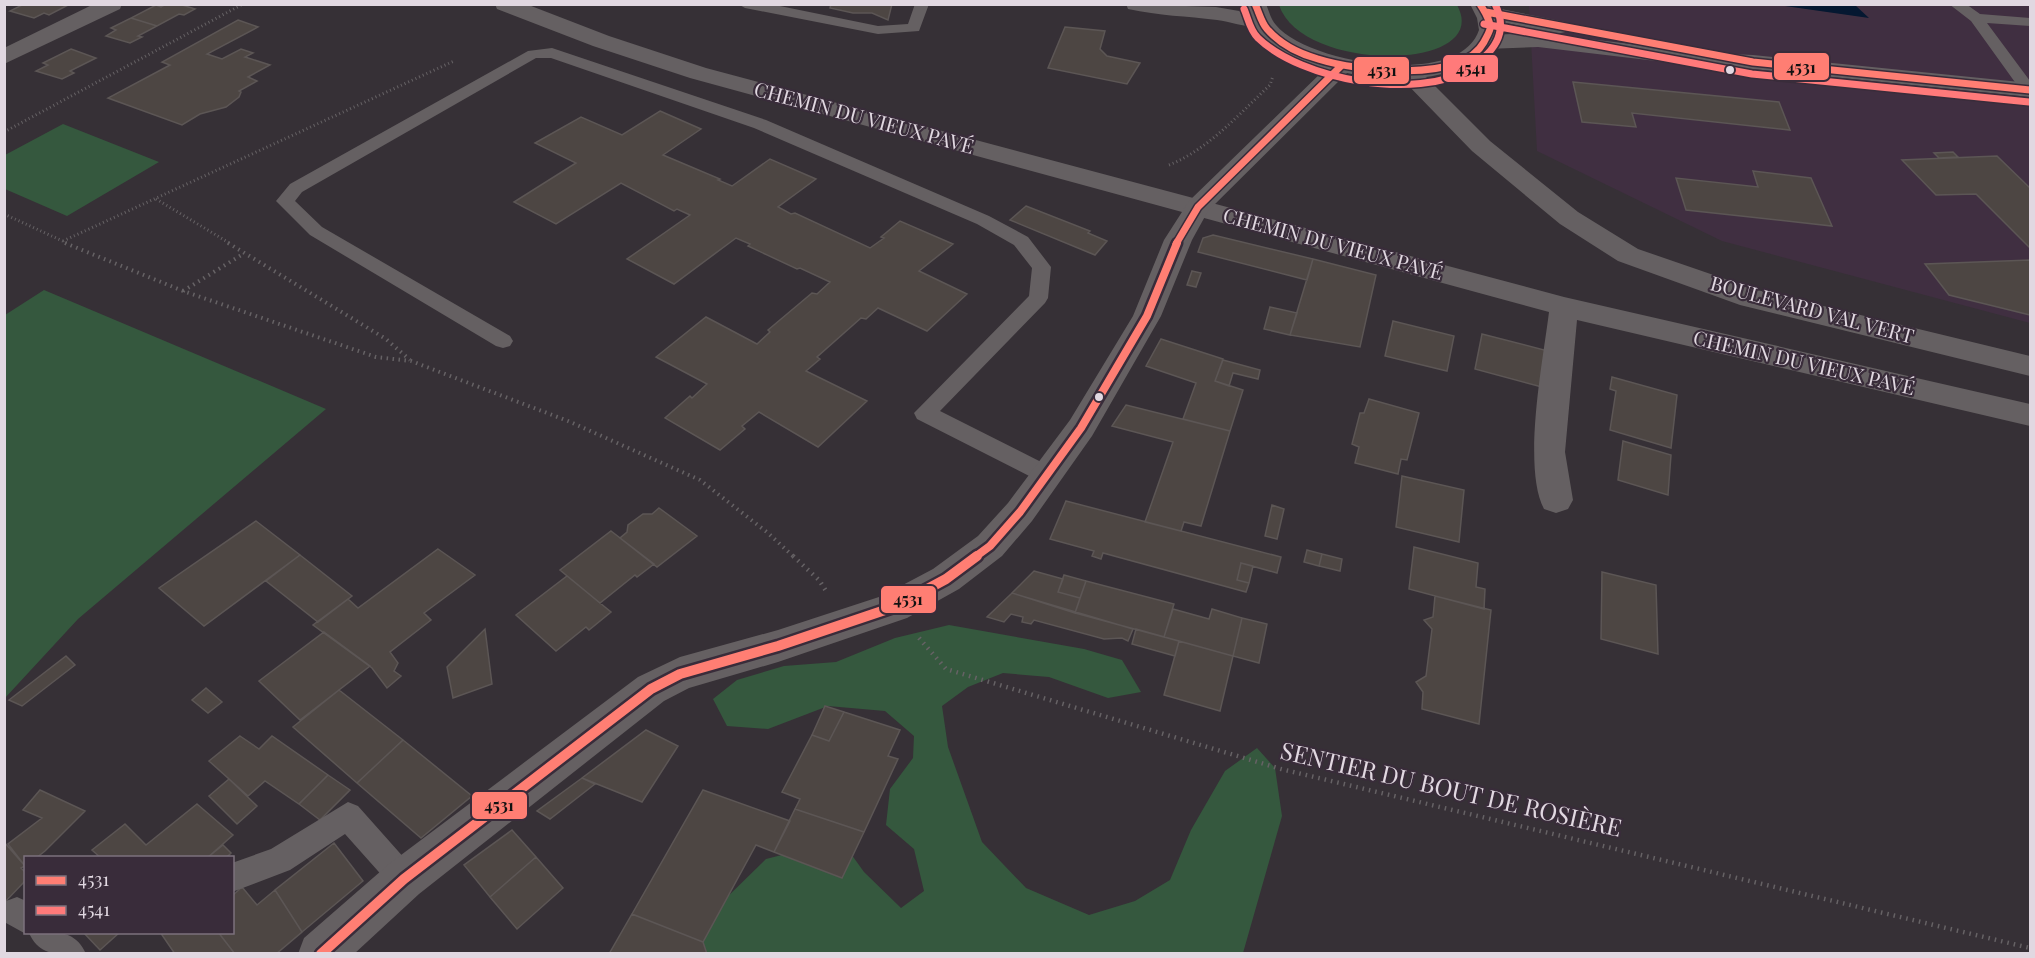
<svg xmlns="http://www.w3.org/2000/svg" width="2035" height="958" viewBox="0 0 2035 958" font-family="'Playfair Display',serif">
<rect width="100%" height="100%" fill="#363036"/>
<path fill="#402f41" d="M1529,5H2030V323L1722,241L1537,151Z"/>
<path fill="#35583e" d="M1279,5H1457C1494,72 1302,74 1279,5Z
M63,124L159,162L67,216L5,189V155Z
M44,290L326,409L78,619L5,698V315Z
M949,625L1084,649L1122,660L1141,692L1108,698L1049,677L1003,673L968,687L942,706L948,747L982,842L1026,888L1089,915L1135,901L1170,880L1191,830L1225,771L1257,748L1275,768L1282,816L1243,953L693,954L718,906L766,859L841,840L864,872L901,908L924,891L914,849L886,825L890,789L913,758L914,736L885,711L828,706L768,729L727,726L713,699L737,680L784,666L836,662L895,638Z"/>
<path fill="#051831" d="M1778,5H1855L1869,18Z"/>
<path fill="#4d4643" stroke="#5c5655" stroke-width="1.5" d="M30,4H70L49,15L44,13L34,18L10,11L22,5Z
M166,4H179L195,9L184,15L179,14L157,26L131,18L156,5L161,7Z
M831,4H892L888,20L872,13H853L830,8Z
M131,18L157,26L138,36L142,37L130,43L106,36L116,30L111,28Z
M238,20L258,27L207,54L222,59L241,49L253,53L245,57L270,65L248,77L257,81L239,91L241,92L239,97L226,107L200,114L182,125L108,98L170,65L162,62Z
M1065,27L1105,31L1100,49L1107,56L1140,63L1127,84L1048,68Z
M71,49L96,58L70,71L74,73L62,79L36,71L48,65L43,63Z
M1573,82L1779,102L1790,130L1632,113L1636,127L1582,122Z
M660,111L701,129L663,155L720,179L718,180L732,186L770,159L816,179L778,207L791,214L795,213L870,248L884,238L881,237L900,221L953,244L919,271L967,294L927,331L878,308L866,319L861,318L817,357L820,359L806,371L867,401L818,447L759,412L742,426L745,429L720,450L665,418L690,396L692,398L707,384L656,357L706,317L757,344L770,332L768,330L812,293L817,294L830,282L800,268L797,269L748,246L750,244L736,238L674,284L627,259L690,215L677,209L674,211L621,183L556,224L514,202L576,163L535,143L581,117L622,135Z
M1953,152L1958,157L1939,158L1934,153Z
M1997,156L2030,188V248L1976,194L1936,195L1902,160Z
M1753,171L1811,178L1832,226L1686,210L1676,178L1758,187Z
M1026,206L1090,231L1088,233L1107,241L1095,255L1010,220Z
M1213,235L1313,259L1307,280L1198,252L1203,238Z
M1313,259L1376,275L1360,347L1290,335Z
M2030,260V315L1949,295L1925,264Z
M1192,271L1201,273L1196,287L1187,285Z
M1270,307L1297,313L1290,335L1264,329Z
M1393,321L1454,336L1447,371L1385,356Z
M1482,334L1548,351L1542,387L1475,369Z
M1161,339L1223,359L1215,381L1243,390L1230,431L1183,419L1196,383L1146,366Z
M1223,360L1260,370L1258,379L1233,373L1229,386L1215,381Z
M1612,377L1677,395L1671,448L1610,430L1616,391L1610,389Z
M1369,399L1419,413L1407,460L1401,459L1398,474L1355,463L1359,447L1352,444L1360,413H1364Z
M1126,405L1230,431L1201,526L1184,522L1181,531L1145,522L1173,442L1112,426Z
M1623,441L1671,455L1668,495L1618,480Z
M1402,476L1464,490L1459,542L1396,527Z
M1066,501L1281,557L1277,573L1241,563L1237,580L1249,583L1246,592L1103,553L1101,559L1092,556L1094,551L1050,539Z
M1272,505L1284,509L1277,539L1265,536Z
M659,508L697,536L657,567L620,538L627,532L628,525L643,514H652Z
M256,521L300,555L204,626L159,588Z
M611,531L654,564L637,577L635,575L600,603L560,570Z
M1414,547L1478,563L1476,587L1485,589L1484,609L1409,589Z
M438,549L475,575L424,613L431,620L390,652L398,663L394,671L401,676L387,688L372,668L313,625L348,599L358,608Z
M1307,550L1322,554L1319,566L1304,562Z
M1322,554L1342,559L1340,571L1319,566Z
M300,555L352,596L318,622L266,581Z
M1241,563L1253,566L1249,583L1237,580Z
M1034,571L1063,579L1058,592L1080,598L1075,613L1012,593Z
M1602,572L1656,585L1658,654L1601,639Z
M1064,575L1086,581L1080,598L1058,592Z
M567,576L611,612L589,630L586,627L556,651L516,615Z
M1086,581L1174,604L1164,637L1075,613Z
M1012,593L1133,629L1128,641L1122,638L1104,639L1034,620L1031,624L1022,622L1023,617L1011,614L1004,622L987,617Z
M1435,596L1491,610L1479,724L1422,709L1423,692L1416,682L1426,676L1432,629L1424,620L1433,617Z
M1173,609L1209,619L1212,609L1242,618L1233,656L1164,637Z
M1242,618L1267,624L1259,663L1233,656Z
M485,629L492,684L453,698L447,667Z
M1136,629L1179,641L1175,656L1132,644Z
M324,632L370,666L300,720L259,681Z
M1179,641L1233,656L1220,711L1164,695Z
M66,656L75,665L22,706L9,700Z
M206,688L222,702L208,713L192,700Z
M339,690L403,740L357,783L293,727Z
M825,706L844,712L829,741L812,735Z
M844,712L900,730L888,756L898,759L864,832L795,809L800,799L782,792L812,735L829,741Z
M646,730L678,746L642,802L582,778Z
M240,736L259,749L272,736L328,775L299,804L265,781L248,796L209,761Z
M403,740L472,796L421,838L357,783Z
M328,775L350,790L320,820L299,804Z
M582,778L595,784L550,819L537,811Z
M229,779L257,806L237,824L209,796Z
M40,790L85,811L45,851L36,858H26L25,866L8,844L42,818L23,810Z
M703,790L790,821L774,852L756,845L703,942L632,914Z
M197,804L233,835L207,858H101L92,850L125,824L146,845Z
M795,809L864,832L842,878L774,852Z
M512,830L536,857L490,897L464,865Z
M4,842L25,866L21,868L26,873V880L4,903Z
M334,843L363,881L302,932L275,890Z
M223,845L231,853L226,858H207Z
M536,857L563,888L517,929L490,897Z
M242,887L257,905L275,890L302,932L276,954H235L218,932H232V896Z
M632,914L703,942L707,954H609Z
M83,932H120L100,950Z
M160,932H218L235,954H175Z"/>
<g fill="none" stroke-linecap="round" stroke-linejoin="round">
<path stroke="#666265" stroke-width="3" stroke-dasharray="1 3" stroke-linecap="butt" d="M4,132L243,4
M1169,165C1209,149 1239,114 1270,85L1273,76
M156,199L231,244
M4,214L69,244
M63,241L454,61"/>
<path stroke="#666265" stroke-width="4" stroke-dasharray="1.5 4.5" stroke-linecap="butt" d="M65,243L183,291L376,357L411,361L568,421L700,480L768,533L794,557
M228,243L386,339L410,360
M183,291L243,254"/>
<path stroke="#666265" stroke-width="4.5" stroke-dasharray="1.5 5" stroke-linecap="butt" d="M793,556L819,580L826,591
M919,638L946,669L1281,769L2030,948"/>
<path fill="#656062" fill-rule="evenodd" d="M738,4H770L878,26L908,24L915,4H929L919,31L878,34L745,8Z
M1949,4H1966L1980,14L2030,18V26L1987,23L2030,81V93L2022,92L1971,21Z
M552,48L766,120L989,216L1028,237L1051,267L1048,298L1045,303L940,411L1055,469L1058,475L1055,481L1047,484L1039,481L917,419L914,413L1029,296L1032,268L1014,245L977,224L754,128L551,58H536L302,192L295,201L322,227L510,336L513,341L510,346L503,348L496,346L310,235L276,201L290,184L528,51Z
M348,802L358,806L414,869L419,879L414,889L404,894L394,889L345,834L290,870L232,892V863L271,849Z
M17,897L26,901V932C50,932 75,927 86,954C61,954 40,958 29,933L26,934L6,923L4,906L6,901Z"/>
<path fill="#656062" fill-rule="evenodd" d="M94,4H122L120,9L4,64V48Z
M495,4H526L609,36L706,68L1564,297L2030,404V426L1577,320L1565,452L1573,500L1568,509L1556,513L1544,509C1522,467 1543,361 1549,312L690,78L593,46L497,9Z
M1126,4L1216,7L1268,16L1271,21L1268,26C1252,30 1233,22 1217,20C1186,16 1160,16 1128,9Z
M1486,6L1565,22L1568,27L1565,32L1557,34L1478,17L1475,12L1478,7Z
M1538,33L1707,53L1753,55L2030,83V97L1753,69L1707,67L1538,47L1486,49L1478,47L1475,42L1478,37L1486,35Z"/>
<path fill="#656062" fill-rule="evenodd" d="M1245,4H1266C1269,11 1271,20 1276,25C1308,64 1460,89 1479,30L1477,18L1470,4H1491C1522,50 1461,72 1426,77L1490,141L1578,212L1638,249L1757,290L2030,356V376L1740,305L1618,261L1560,224L1472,151L1402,79L1366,77L1347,73L1208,211L1192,240L1161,316L1092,436L1032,521L1002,556L959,589L907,618L778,662L689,688L664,701L419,894L354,954H298L304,938L389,864L638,677L680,657L778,630L882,596L933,569L978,536L1008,503L1070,420L1133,316L1164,240L1189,201L1325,69L1283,53L1258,33Z"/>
<g stroke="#392c3a" stroke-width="10">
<path id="bus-1-far2" d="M1255,4C1259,12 1261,22 1267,29C1280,44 1300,54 1318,59C1356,71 1461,84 1484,42C1486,38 1489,33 1490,29C1491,20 1484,11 1480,4
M1486,12L1753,62L2030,90
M1176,244L1198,207L1340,67"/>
</g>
<g stroke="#392c3a" stroke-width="13">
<path id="bus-1-far1" d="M975,557L990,546L1020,512L1081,428L1147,316L1177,243"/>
</g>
<g stroke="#392c3a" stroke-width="15">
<path id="bus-1" d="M321,954L404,879L651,689L680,674L778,646L894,607L946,579L977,556"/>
</g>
<g stroke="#392c3a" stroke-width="10">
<path id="bus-2" d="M1244,9C1248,18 1250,31 1258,38C1301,80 1417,101 1470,69C1475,66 1480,61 1484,57C1501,42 1505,24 1495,4
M1484,24L1752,74L2029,102"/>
</g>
<use href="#bus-1-far2" stroke="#ff7e73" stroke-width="7"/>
<use href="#bus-1-far1" stroke="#ff7e73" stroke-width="8"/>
<use href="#bus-1" stroke="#ff7e73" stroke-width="10"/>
<use href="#bus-2" stroke="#ff7a7a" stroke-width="7"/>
</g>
<g fill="#e1d8e1" stroke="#392c3a" stroke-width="2">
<circle cx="1730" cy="70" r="5"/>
<circle cx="1099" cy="397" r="5"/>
</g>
<g text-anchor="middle" stroke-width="4.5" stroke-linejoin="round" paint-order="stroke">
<g font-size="20" fill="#e1d8e1" stroke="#392c3a">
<text transform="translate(864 118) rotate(15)" y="7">CHEMIN DU VIEUX PAVÉ</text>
<text transform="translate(1333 244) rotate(15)" y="7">CHEMIN DU VIEUX PAVÉ</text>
<text transform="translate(1812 310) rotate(15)" y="7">BOULEVARD VAL VERT</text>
<text transform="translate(1804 363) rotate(13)" y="7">CHEMIN DU VIEUX PAVÉ</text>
</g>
<g font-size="24" fill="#e1d8e1" stroke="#392c3a">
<text transform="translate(1451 790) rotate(13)" y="8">SENTIER DU BOUT DE ROSIÈRE</text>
</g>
</g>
<g stroke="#392c3a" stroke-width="2">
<rect x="1773" y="52" width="57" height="29" rx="6" fill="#ff7e73"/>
<rect x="1442" y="54" width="57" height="29" rx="6" fill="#ff7a7a"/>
<rect x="1353" y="56" width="57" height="29" rx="6" fill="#ff7e73"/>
<rect x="880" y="585" width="57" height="29" rx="6" fill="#ff7e73"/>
<rect x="471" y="791" width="57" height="29" rx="6" fill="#ff7e73"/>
</g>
<g font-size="16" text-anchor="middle" font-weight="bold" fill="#111">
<text x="1801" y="73">4531</text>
<text x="1471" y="74">4541</text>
<text x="1382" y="76">4531</text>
<text x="908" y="605">4531</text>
<text x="499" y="811">4531</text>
</g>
<rect width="2035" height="958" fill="none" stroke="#e1d8e1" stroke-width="12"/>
<rect x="24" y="856" width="210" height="78" fill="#392c3a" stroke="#7c717d" stroke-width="1.5"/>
<rect x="36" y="876" width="30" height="9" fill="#ff7e73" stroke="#7c717d" stroke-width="1.5"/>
<text x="78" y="886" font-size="18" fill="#e1d8e1">4531</text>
<rect x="36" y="906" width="30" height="9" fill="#ff7a7a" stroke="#7c717d" stroke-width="1.5"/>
<text x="78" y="916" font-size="18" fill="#e1d8e1">4541</text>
</svg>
